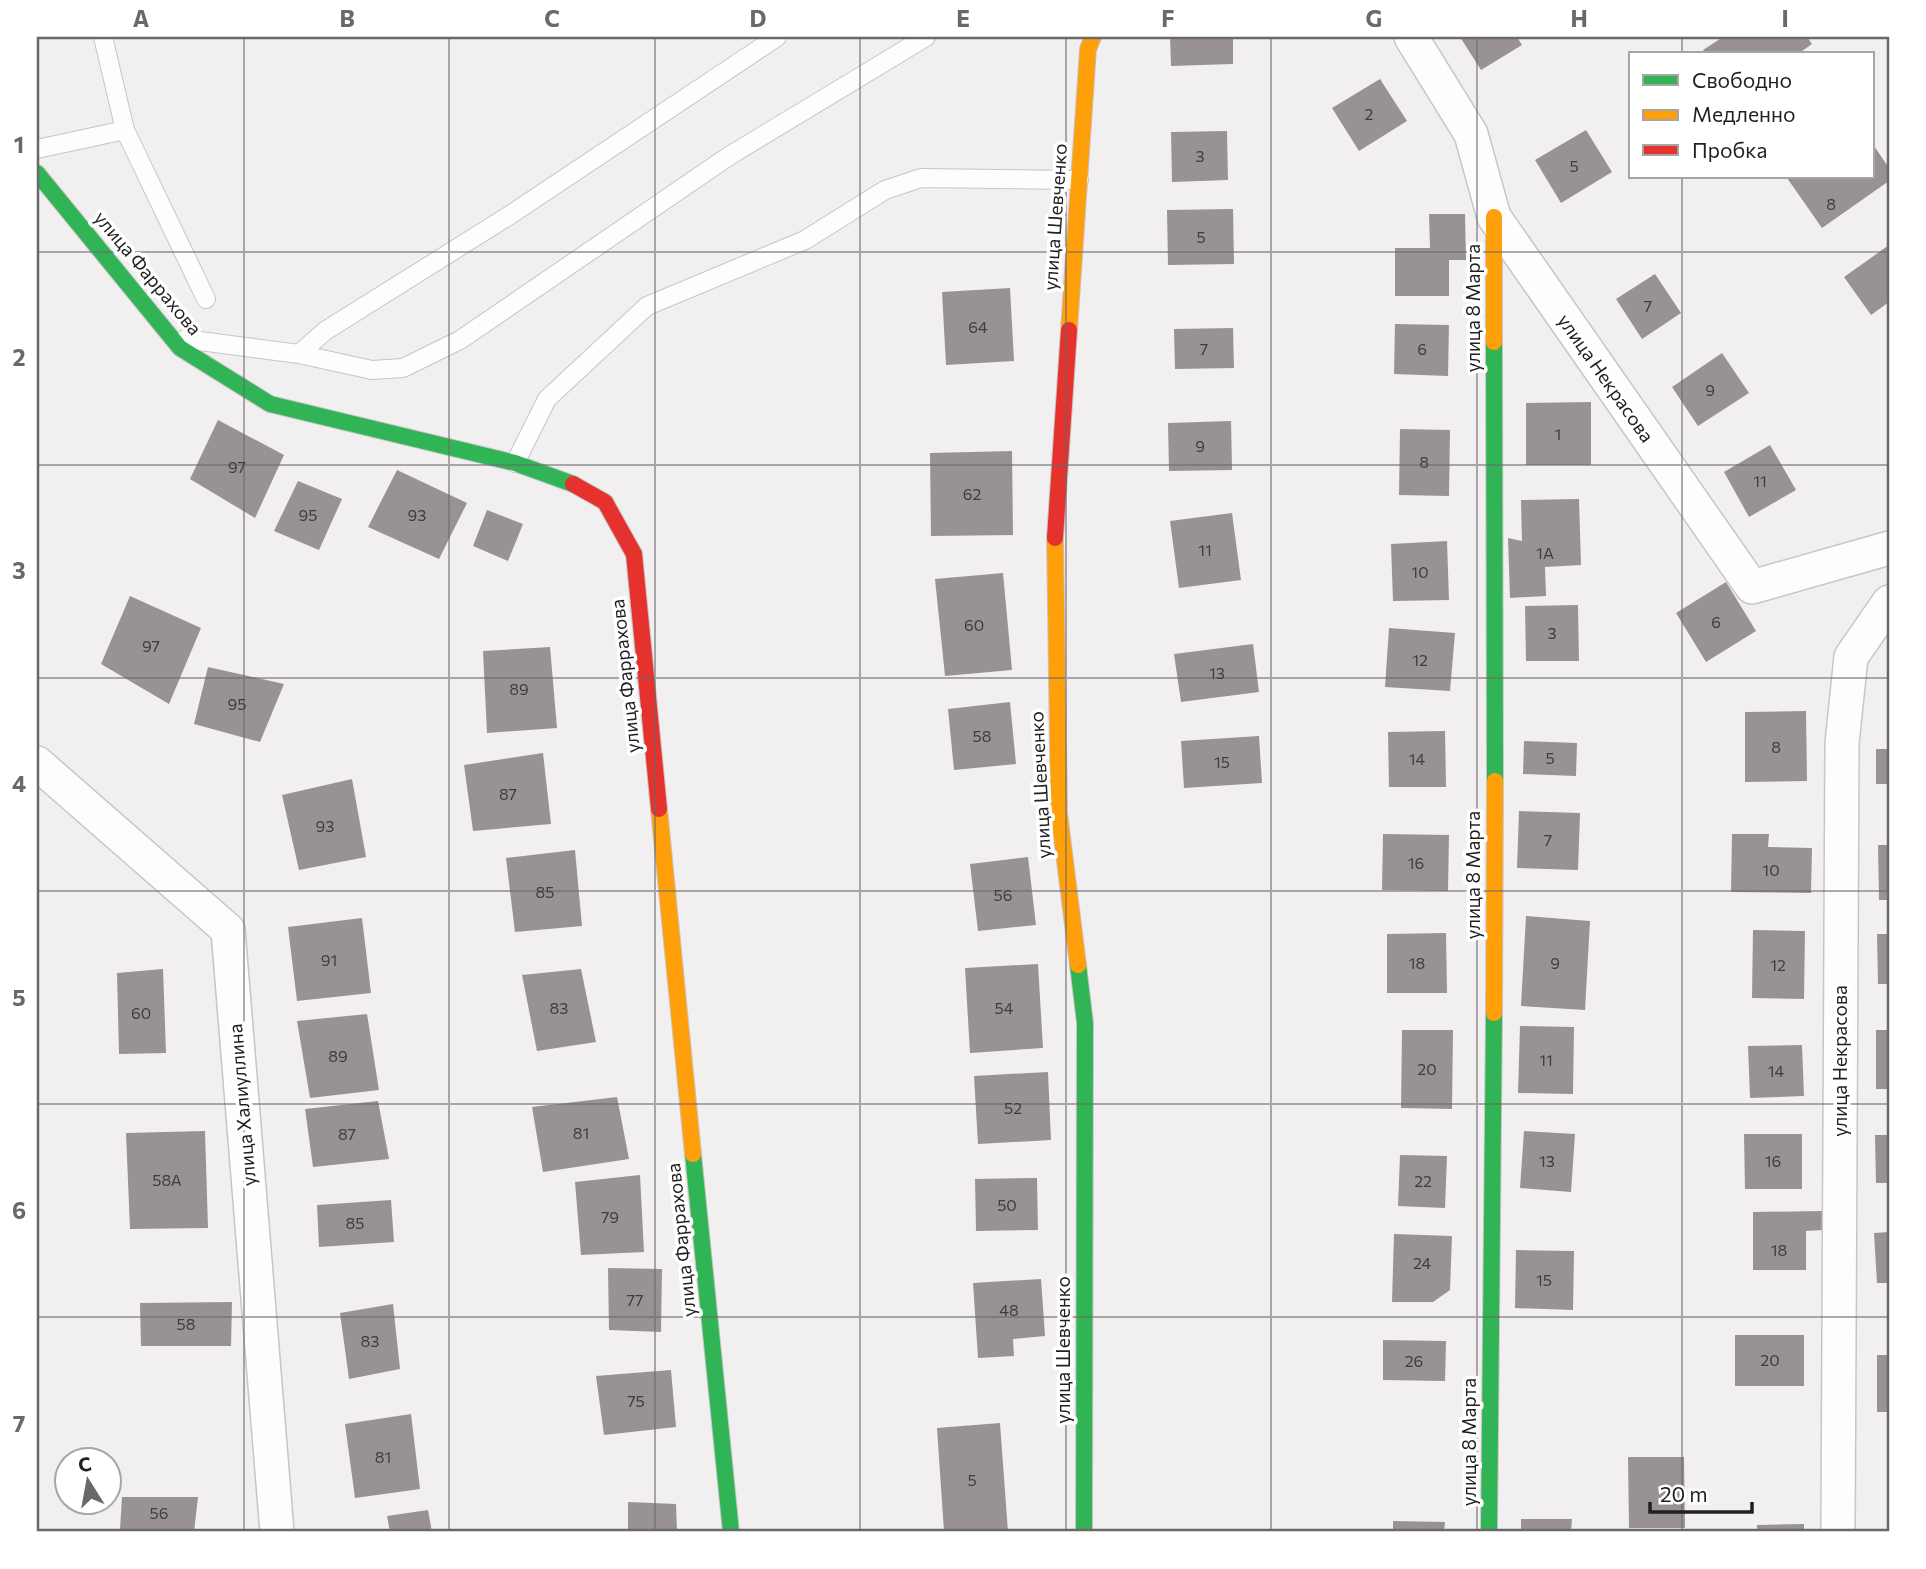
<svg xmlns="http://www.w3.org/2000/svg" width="1926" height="1569" viewBox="0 0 1926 1569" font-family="Commissioner,sans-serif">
<rect width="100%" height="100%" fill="#f2eff1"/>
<path fill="#989296" d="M1170,37H1233V64L1171,66Z
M1460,37H1517L1522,45L1481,70Z
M1723,37H1807L1812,44L1798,54H1706L1703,50Z
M1380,79L1407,121L1359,151L1332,108Z
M1586,130L1612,172L1561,203L1535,160Z
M1227,131L1228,180L1172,182L1171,132Z
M1872,143L1889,168V181L1822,228L1787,178L1872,177Z
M1233,209L1234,264L1168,265L1167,210Z
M1429,214H1465L1466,260H1449V296H1395V248H1430Z
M1889,245V302L1871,315L1844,277Z
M1655,274L1681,313L1642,339L1616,299Z
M1010,288L1014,361L946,365L942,292Z
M1395,324L1449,325L1448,376L1394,374Z
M1233,328L1234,368L1175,369L1174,329Z
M1722,353L1749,393L1698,426L1672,387Z
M1591,402V465H1526V403Z
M218,420L284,455L255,518L190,479Z
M1231,421L1232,470L1169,471L1168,423Z
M1400,429L1450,430L1449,496L1399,495Z
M1770,445L1796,490L1749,517L1724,472Z
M1012,451L1013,535L931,536L930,453Z
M397,470L467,503L439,559L368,527Z
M298,481L342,499L319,550L274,531Z
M1579,499L1581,565L1545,567L1546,596L1510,598L1508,538L1522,541L1521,500Z
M487,510L523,524L508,561L473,546Z
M1232,513L1241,580L1179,588L1170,521Z
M1447,541L1449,600L1393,601L1391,544Z
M1003,573L1012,670L945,676L935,579Z
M1726,582L1756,631L1706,662L1676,613Z
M130,596L201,628L169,704L101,664Z
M1578,605L1579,661H1526L1525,606Z
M1389,628L1455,633L1450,691L1385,687Z
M1253,644L1259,692L1181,702L1174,654Z
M550,647L557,728L487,733L483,651Z
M208,667L284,684L260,742L194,724Z
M1010,702L1016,764L954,770L948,709Z
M1806,711L1807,781L1745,782V712Z
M1445,731L1446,787H1389L1388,732Z
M1259,736L1262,783L1184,788L1181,741Z
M1524,741L1577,743L1576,776L1523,774Z
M1876,749H1889V784H1876Z
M543,753L551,824L473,831L464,765Z
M352,779L366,857L299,870L282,795Z
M1519,811L1580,813L1578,870L1517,868Z
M1383,834L1449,835L1448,891L1382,890Z
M1732,834H1769L1768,847L1812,848L1811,893L1731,892Z
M1878,845H1889V900H1879Z
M575,850L582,926L515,932L506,858Z
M1028,857L1036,925L978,931L970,864Z
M1526,916L1590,921L1585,1010L1521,1006Z
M362,918L371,993L297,1001L288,927Z
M1753,930L1805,931L1804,999L1752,998Z
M1446,933L1447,993H1387V934Z
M1877,934H1889V984H1878Z
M1038,964L1043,1048L970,1053L965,968Z
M163,969L166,1053L119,1054L117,973Z
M581,969L596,1042L537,1051L522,975Z
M367,1014L379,1090L310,1098L297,1021Z
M1520,1026L1574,1027L1573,1094L1518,1093Z
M1402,1030H1453L1452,1109L1401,1108Z
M1876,1030H1889V1089H1876Z
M1802,1045L1804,1096L1750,1098L1748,1046Z
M1048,1072L1051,1140L978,1144L974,1076Z
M617,1097L629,1159L543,1172L532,1107Z
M378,1101L389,1159L313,1167L305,1109Z
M205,1131L208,1228L130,1229L126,1133Z
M1524,1131L1575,1134L1571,1192L1520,1188Z
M1744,1134H1802V1189H1745Z
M1875,1135H1889V1183H1876Z
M1400,1155L1447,1156L1445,1208L1398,1206Z
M640,1175L644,1252L581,1255L575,1182Z
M1037,1178L1038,1230L976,1231L975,1179Z
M391,1200L394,1242L319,1247L317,1205Z
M1822,1211L1823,1230L1806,1231V1270H1753V1212Z
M1889,1232V1283H1877L1874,1233Z
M1394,1234L1452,1236L1450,1290L1433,1302H1392Z
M1516,1250L1574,1251L1573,1310L1515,1308Z
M608,1268L662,1269L661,1332L609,1330Z
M1041,1279L1045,1336L1013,1339L1014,1356L978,1358L973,1283Z
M232,1302L231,1346H141L140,1303Z
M393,1304L400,1369L349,1379L340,1313Z
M1735,1335H1804V1386H1735Z
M1383,1340L1446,1341L1445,1381L1383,1380Z
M1877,1355H1889V1412H1877Z
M671,1370L676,1427L604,1435L596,1376Z
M411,1414L420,1489L355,1498L345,1424Z
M1000,1423L1008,1532H944L937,1428Z
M1628,1457H1684L1685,1528H1629Z
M122,1497H198L194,1532L120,1529Z
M628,1502L676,1504L677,1532H628Z
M428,1510L432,1532H390L387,1516Z
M1521,1519H1572L1571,1532H1521Z
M1393,1521L1445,1522L1444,1532H1393Z
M1804,1524V1532H1757V1525Z"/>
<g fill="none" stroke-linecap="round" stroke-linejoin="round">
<g stroke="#c7c5c6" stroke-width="20">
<path id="lane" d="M125,130L206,299
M37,149L125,130L103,37
M185,339L299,354L325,331L510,215L777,37
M299,354L372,370L403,368L460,340L729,156L926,37
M515,463L547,399L647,306L805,240L885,190L921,178L1079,180"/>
</g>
<g stroke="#c7c5c6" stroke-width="36">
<path id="street" d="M1411,37L1471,134L1494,217L1752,587L1889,548
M37,763L228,930L277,1532
M1838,1532L1842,743L1851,657L1889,602"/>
</g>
<g stroke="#c7c5c6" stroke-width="18">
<path id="fast" d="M37,173L180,348L270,404L515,463L573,484
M1494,342L1495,781
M1078,965L1085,1023L1084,1532
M693,1154L731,1532
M1489,1532L1494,1013"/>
</g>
<g stroke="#c7c5c6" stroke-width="18">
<path id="slow" d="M1494,217V342
M1069,330L1088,49L1093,37
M1055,538L1059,813L1078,965
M659,809L693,1154
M1494,1013L1495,781"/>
</g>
<g stroke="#c7c5c6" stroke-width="18">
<path id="jam" d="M573,484L605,502L634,554L659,809
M1055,538L1069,330"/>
</g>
<use href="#lane" stroke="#fdfdfd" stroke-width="18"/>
<use href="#street" stroke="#fdfdfd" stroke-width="33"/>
<use href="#fast" stroke="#30b455" stroke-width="16"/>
<use href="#slow" stroke="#ff9f0a" stroke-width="16"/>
<use href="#jam" stroke="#e5322d" stroke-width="16"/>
</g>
<path fill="none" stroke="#6a6869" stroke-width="2" stroke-opacity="0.55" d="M244,37V1532M449,37V1532M655,37V1532M860,37V1532M1066,37V1532M1271,37V1532M1477,37V1532M1682,37V54M1682,177V1532M37,252H1889M37,465H1889M37,678H1889M37,891H1889M37,1104H1889M37,1317H1889"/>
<g text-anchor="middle" stroke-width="7" stroke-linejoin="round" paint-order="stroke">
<g font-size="16" fill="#3f3c3e">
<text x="1369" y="120">2</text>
<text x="1200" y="162">3</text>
<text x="1574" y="172">5</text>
<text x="1831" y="210">8</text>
<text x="1201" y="243">5</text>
<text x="1648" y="312">7</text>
<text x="978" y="333">64</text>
<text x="1204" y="355">7</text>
<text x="1422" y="355">6</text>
<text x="1710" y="396">9</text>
<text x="1558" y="440">1</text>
<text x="1200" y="452">9</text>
<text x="1424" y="468">8</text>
<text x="237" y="473">97</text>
<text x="1760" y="487">11</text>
<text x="972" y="500">62</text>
<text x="308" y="521">95</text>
<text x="417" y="521">93</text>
<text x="1205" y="556">11</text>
<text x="1545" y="559">1А</text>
<text x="1420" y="578">10</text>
<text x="1716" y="628">6</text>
<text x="974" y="631">60</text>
<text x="1552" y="639">3</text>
<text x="151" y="652">97</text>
<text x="1420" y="666">12</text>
<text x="1217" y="679">13</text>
<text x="519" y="695">89</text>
<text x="237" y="710">95</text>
<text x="982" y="742">58</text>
<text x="1776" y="753">8</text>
<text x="1550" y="764">5</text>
<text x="1417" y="765">14</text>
<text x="1222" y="768">15</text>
<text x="508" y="800">87</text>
<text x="325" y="832">93</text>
<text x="1548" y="846">7</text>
<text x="1416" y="869">16</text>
<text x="1771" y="876">10</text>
<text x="545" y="898">85</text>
<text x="1003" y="901">56</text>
<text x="329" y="966">91</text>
<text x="1417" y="969">18</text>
<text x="1555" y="969">9</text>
<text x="1778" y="971">12</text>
<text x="559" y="1014">83</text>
<text x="1004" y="1014">54</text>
<text x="141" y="1019">60</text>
<text x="338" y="1062">89</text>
<text x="1546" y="1066">11</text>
<text x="1427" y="1075">20</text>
<text x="1776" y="1077">14</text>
<text x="1013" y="1114">52</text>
<text x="581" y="1139">81</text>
<text x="347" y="1140">87</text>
<text x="1547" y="1167">13</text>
<text x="1773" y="1167">16</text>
<text x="167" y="1186">58А</text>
<text x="1423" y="1187">22</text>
<text x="1007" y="1211">50</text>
<text x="610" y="1223">79</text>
<text x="355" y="1229">85</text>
<text x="1779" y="1256">18</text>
<text x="1422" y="1269">24</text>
<text x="1544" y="1286">15</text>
<text x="635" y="1306">77</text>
<text x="1009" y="1316">48</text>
<text x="186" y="1330">58</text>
<text x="370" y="1347">83</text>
<text x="1770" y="1366">20</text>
<text x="1414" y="1367">26</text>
<text x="636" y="1407">75</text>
<text x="383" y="1463">81</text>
<text x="972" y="1486">5</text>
<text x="159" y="1519">56</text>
</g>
<g font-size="19" fill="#211f20" stroke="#fff">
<text transform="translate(1055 217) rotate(-86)" y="7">улица Шевченко</text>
<text transform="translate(148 273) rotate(50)" y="7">улица Фаррахова</text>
<text transform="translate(1473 308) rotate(-90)" y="7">улица 8 Марта</text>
<text transform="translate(1606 378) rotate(55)" y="7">улица Некрасова</text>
<text transform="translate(625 676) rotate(-96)" y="7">улица Фаррахова</text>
<text transform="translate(1040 785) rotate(-93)" y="7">улица Шевченко</text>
<text transform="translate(1473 875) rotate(-90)" y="7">улица 8 Марта</text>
<text transform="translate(1840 1061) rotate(-90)" y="7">улица Некрасова</text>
<text transform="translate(242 1105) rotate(-95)" y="7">улица Халиуллина</text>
<text transform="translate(681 1240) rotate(-96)" y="7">улица Фаррахова</text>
<text transform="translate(1063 1350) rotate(-90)" y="7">улица Шевченко</text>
<text transform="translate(1469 1442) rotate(-90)" y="7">улица 8 Марта</text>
</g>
</g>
<rect width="1926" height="1569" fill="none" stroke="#ffffff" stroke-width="77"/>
<rect x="1629" y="52" width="245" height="126" fill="#ffffff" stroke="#a6a5a6" stroke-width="2"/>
<rect x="1643" y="75" width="35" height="10" fill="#30b455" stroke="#a6a5a6" stroke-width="2"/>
<text x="1692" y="88" font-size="21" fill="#211f20">Свободно</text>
<rect x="1643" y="110" width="35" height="10" fill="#ff9f0a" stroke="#a6a5a6" stroke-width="2"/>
<text x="1692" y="122" font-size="21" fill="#211f20">Медленно</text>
<rect x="1643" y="145" width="35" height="10" fill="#e5322d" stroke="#a6a5a6" stroke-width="2"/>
<text x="1692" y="158" font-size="21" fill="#211f20">Пробка</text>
<g transform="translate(88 1481) rotate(349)"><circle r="33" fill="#ffffff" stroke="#a6a5a6" stroke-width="2"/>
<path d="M0-5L12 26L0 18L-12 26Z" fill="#6a6869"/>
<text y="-10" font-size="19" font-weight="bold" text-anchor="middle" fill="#211f20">С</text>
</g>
<path d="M1650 1502v10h102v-10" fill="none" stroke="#211f20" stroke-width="3.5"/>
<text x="1660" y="1502" font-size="21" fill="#211f20" stroke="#ffffff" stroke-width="5" paint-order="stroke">20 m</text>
<rect x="38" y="38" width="1850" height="1492" fill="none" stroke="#6a6869" stroke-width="2.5"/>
<g font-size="23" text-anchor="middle" font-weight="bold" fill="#6a6869">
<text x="141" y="27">A</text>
<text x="347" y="27">B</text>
<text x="552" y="27">C</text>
<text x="758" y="27">D</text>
<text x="963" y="27">E</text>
<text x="1168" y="27">F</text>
<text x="1374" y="27">G</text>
<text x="1579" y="27">H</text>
<text x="1785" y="27">I</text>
<text x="19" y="153">1</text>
<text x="19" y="366">2</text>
<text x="19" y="579">3</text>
<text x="19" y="792">4</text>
<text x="19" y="1006">5</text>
<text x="19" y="1219">6</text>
<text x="19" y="1432">7</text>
</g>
</svg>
